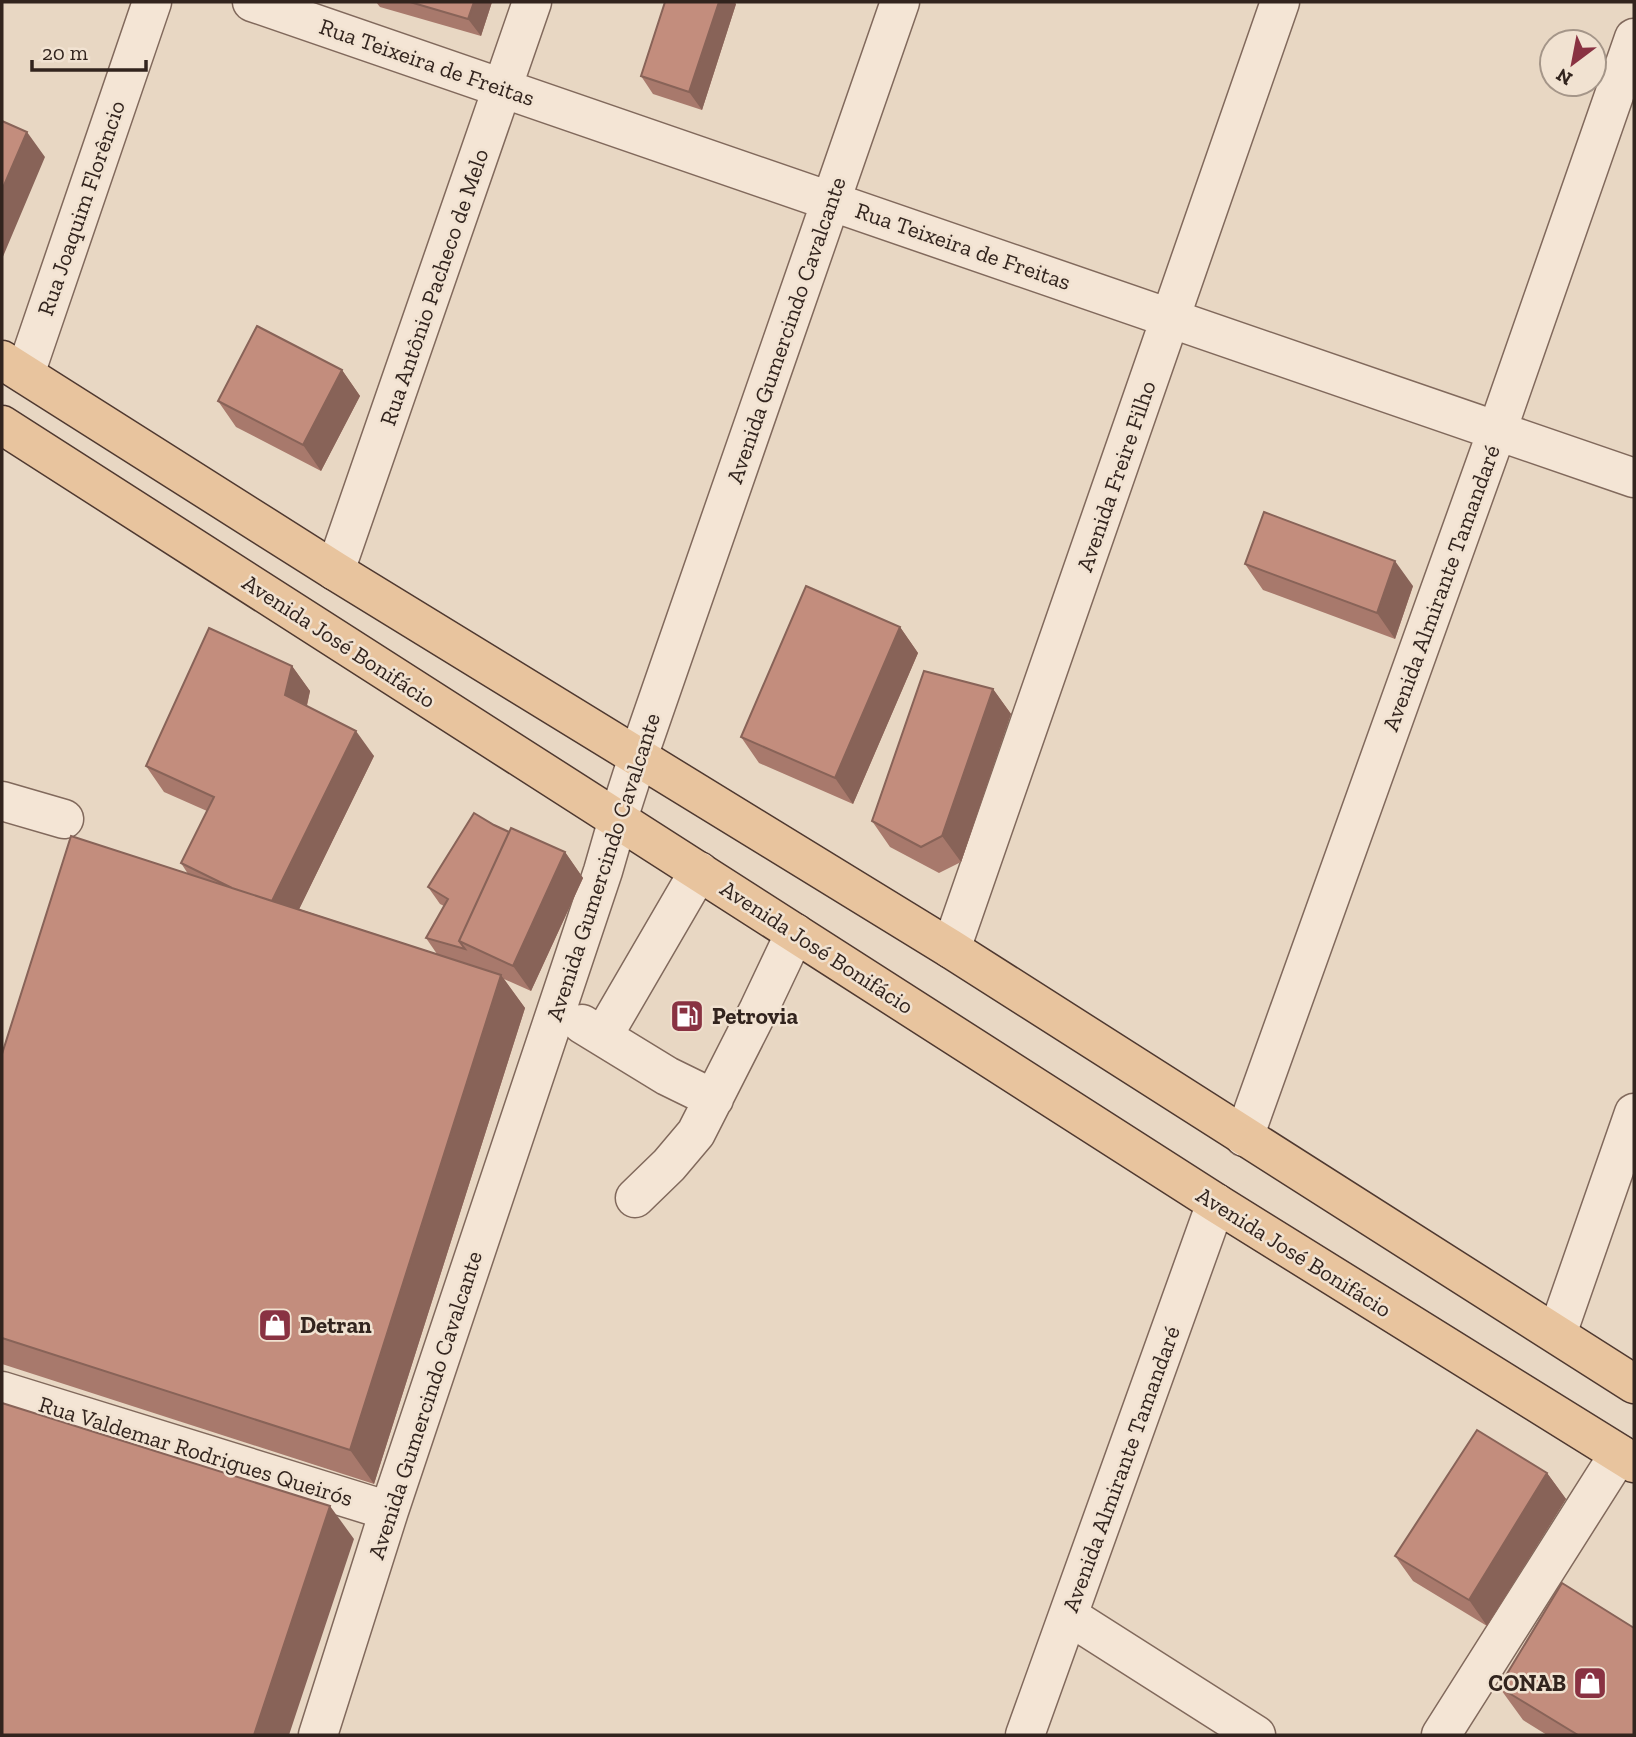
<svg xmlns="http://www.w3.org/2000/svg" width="1636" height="1737" viewBox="0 0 1636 1737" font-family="'Zilla Slab',serif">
<rect width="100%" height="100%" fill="#e8d7c3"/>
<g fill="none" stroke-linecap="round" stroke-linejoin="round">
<g stroke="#81695c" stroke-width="41">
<path id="minor" d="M252,2L1634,478
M25,374L152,2
M335,571L532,2
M2,801L64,819
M951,949L1280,2
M582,1024L667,1076L714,1099
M603,1036L699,871
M1244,1137L1497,431L1634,38
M635,1198L669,1165L696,1133L759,1009L795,933
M1557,1334L1634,1113
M2,1391L389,1511
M1069,1616L1256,1735
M318,1735L389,1511L603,871L618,819L638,757L900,2
M1025,1735L1216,1203
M1441,1735L1619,1454"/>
</g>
<g stroke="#4f3930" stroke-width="41">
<path id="major" d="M2,360L335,571L951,949L1634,1384
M2,425L1216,1203L1634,1463"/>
</g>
<use href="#minor" stroke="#f4e5d5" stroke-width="38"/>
<use href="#major" stroke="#e8c49e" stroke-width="38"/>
</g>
<path fill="#a8796c" d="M376,2H492L481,36L380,7Z
M665,2H734L736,4L702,110L653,94L641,76Z
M342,370L360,396L321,471L236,427L218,401Z
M1245,564L1413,586L1395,639L1263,590Z
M900,627L918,653L853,804L759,763L741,737Z
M292,666L310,691L307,706L374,756L299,909L437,954L426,938L444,906L440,904L428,887L494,825L509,832L565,852L583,878L531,991L504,979L525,1008L374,1484L2,1364V1054L188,874L181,863L207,811L164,792L146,766Z
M993,689L1011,714L961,862L939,873L890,847L872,821Z
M1547,1473L1566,1499L1487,1626L1413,1581L1395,1556Z
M1499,1687L1634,1735H1547L1523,1720Z"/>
<path fill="#886358" d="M474,2H492L481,36L468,19Z
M719,2H734L736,4L702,110L689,92Z
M27,132L45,157L2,259V190Z
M342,370L360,396L321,471L303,445Z
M1395,561L1413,586L1395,639L1377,613Z
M900,627L918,653L853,804L835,778Z
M292,666L310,691L303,721L285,695Z
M993,689L1011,714L961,862L942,836Z
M356,731L374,756L288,932L270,906Z
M565,852L583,878L531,991L513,966Z
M501,975L525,1008L374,1484L350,1450Z
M1547,1473L1566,1499L1487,1626L1469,1600Z
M330,1506L354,1539L289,1735H254Z"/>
<path fill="#c38d7d" stroke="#886358" stroke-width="2" d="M410,2H474L468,19Z
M665,2H719L689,92L641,76Z
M2,121L27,132L2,190Z
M257,326L342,370L303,445L218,401Z
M1264,512L1395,561L1377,613L1245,564Z
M806,586L900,627L835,778L741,737Z
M209,628L292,666L285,695L356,731L272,901L232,888L181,863L214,797L146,766Z
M924,671L993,689L942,836L921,847L872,821Z
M474,813L494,825L509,832L459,941L465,949L426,938L448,899L428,887Z
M511,828L565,852L513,966L459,941Z
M71,836L501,975L350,1450L2,1338V1054Z
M2,1403L330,1506L254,1735H2Z
M1477,1430L1547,1473L1469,1600L1395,1556Z
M1562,1583L1634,1628V1735H1578L1499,1687Z"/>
<defs>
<g id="fuel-square" transform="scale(1.75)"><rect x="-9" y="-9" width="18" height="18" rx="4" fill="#893242" stroke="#f1e2d1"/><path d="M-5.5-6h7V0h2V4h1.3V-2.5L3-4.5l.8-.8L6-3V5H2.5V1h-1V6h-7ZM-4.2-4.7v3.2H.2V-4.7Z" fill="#fff"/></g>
<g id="shop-square" transform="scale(1.75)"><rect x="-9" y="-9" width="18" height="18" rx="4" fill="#893242" stroke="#f1e2d1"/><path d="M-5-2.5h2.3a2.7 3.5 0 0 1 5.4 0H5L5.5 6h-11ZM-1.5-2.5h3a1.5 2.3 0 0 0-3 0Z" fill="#fff"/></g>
</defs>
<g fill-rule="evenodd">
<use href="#fuel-square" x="687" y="1016"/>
<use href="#shop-square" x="275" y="1325"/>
<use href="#shop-square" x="1590" y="1683"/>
</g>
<g text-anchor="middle" stroke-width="5" stroke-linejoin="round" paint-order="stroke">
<g font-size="23" fill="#32241e" stroke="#f1e2d1">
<text transform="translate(427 62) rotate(19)" y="8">Rua Teixeira de Freitas</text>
<text transform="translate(81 208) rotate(-71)" y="8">Rua Joaquim Florêncio</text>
<text transform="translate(963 246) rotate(19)" y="8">Rua Teixeira de Freitas</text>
<text transform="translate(434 287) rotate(-71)" y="8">Rua Antônio Pacheco de Melo</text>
<text transform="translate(786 330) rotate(-71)" y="8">Avenida Gumercindo Cavalcante</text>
<text transform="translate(1116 476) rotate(-71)" y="8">Avenida Freire Filho</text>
<text transform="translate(1441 588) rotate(-70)" y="8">Avenida Almirante Tamandaré</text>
<text transform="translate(339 641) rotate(33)" y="8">Avenida José Bonifácio</text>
<text transform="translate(603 867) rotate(-72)" y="8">Avenida Gumercindo Cavalcante</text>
<text transform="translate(817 947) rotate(33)" y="8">Avenida José Bonifácio</text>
<text transform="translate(1294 1252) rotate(32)" y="8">Avenida José Bonifácio</text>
<text transform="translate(425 1405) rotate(-72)" y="8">Avenida Gumercindo Cavalcante</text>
<text transform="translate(196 1451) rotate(17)" y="8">Rua Valdemar Rodrigues Queirós</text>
<text transform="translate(1121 1469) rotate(-70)" y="8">Avenida Almirante Tamandaré</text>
</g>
<g font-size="23" font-weight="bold" fill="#32241e" stroke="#f1e2d1" text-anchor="start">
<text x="712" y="1024">Petrovia</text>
<text x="300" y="1333">Detran</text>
<text x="1566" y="1691" text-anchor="end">CONAB</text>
</g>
</g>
<rect width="1636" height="1737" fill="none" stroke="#32241e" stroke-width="7"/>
<g transform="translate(1573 63) rotate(212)"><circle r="33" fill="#f1e2d1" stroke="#a59689" stroke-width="2"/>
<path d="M0-5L12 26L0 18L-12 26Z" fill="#893242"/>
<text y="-10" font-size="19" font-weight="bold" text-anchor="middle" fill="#32241e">N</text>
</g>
<path d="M32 60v10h114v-10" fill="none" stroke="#32241e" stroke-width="3.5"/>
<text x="42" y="60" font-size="21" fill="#32241e" stroke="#f1e2d1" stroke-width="5" paint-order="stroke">20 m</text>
</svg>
